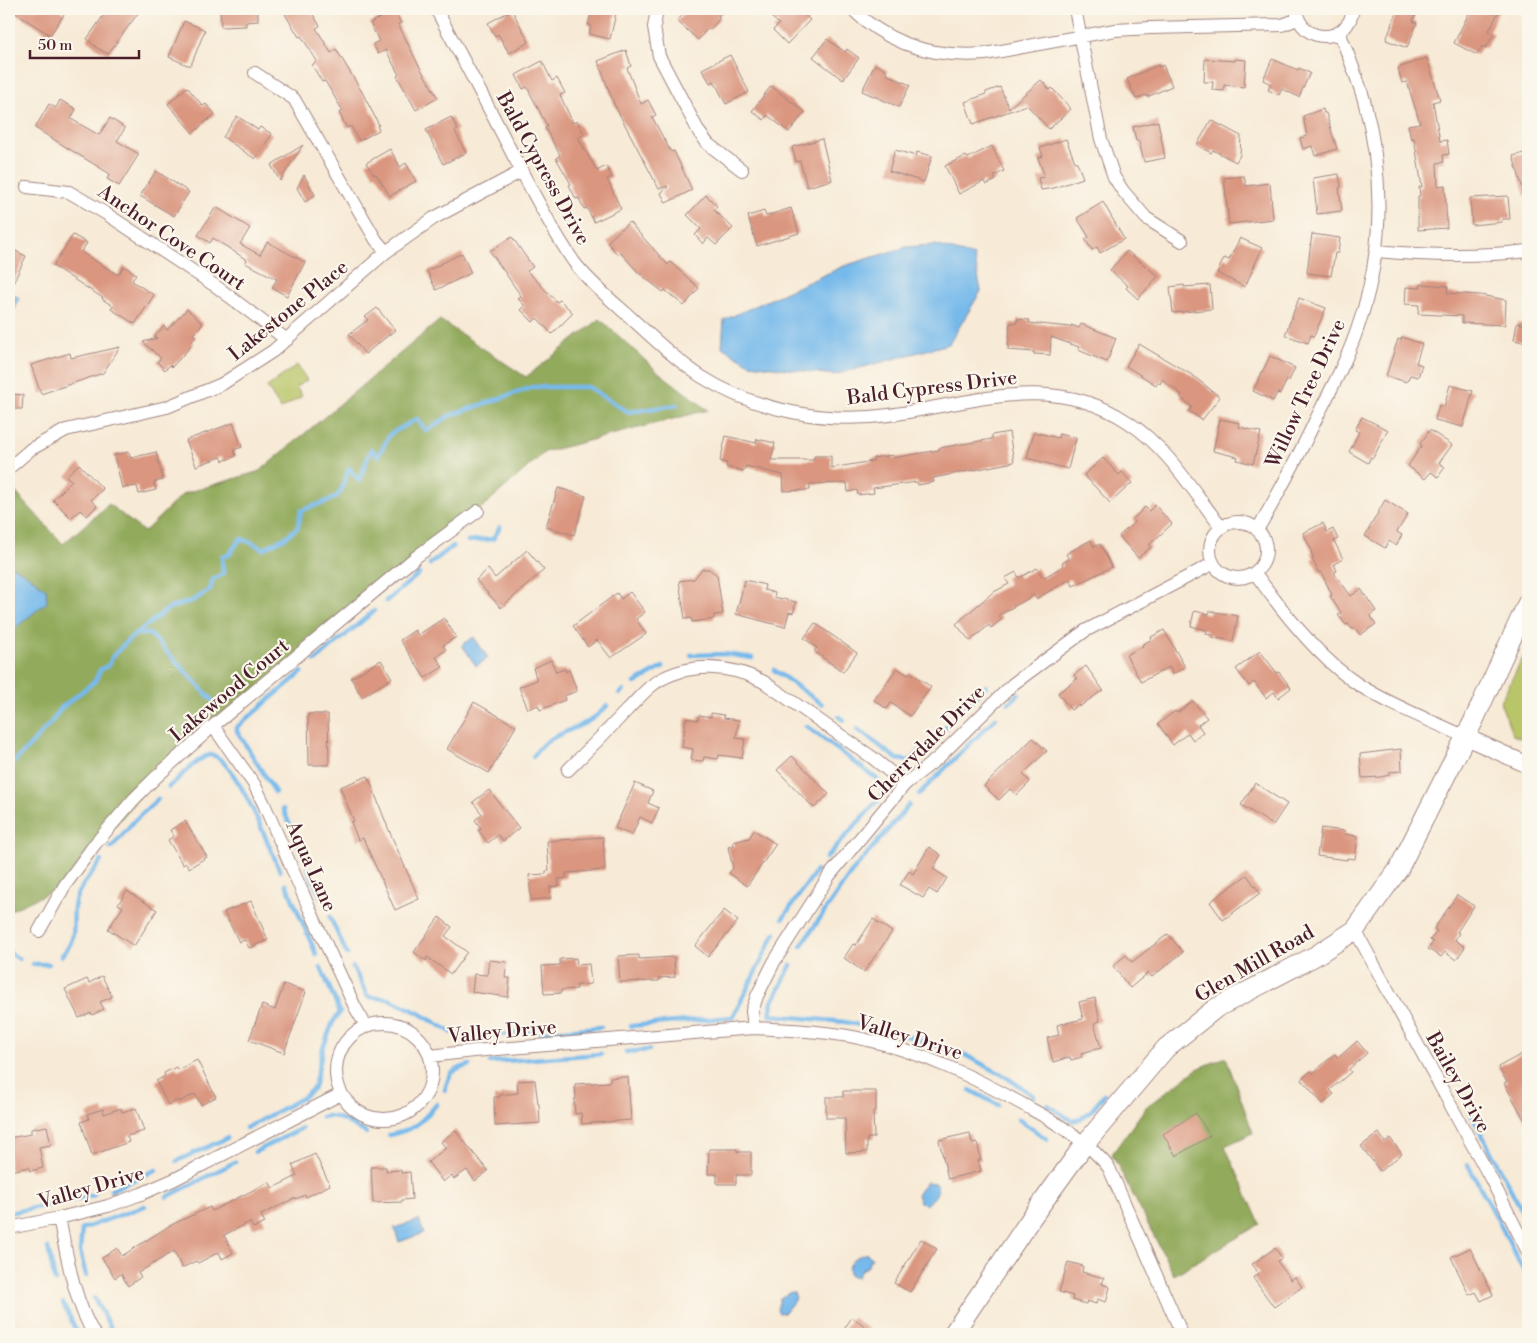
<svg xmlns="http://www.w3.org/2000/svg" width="1537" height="1343" viewBox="0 0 1537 1343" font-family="'Libre Bodoni',serif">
<rect width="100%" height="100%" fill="#fbf7ec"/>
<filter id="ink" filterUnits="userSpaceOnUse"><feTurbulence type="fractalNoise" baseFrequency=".02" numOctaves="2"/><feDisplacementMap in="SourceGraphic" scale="10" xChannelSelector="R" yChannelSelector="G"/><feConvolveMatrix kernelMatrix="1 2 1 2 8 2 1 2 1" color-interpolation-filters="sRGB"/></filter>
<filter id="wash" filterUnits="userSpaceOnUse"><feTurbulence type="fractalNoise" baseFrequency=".0096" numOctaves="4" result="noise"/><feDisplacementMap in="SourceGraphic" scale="20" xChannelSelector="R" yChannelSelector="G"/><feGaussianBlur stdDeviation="1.12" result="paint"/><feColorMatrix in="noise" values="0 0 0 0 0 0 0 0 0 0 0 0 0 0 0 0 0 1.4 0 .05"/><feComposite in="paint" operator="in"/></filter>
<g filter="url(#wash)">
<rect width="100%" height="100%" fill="#f7ead6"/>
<path fill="#b8c567" stroke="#817249" d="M297,365L307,380L296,387L302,396L281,409L267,387Z
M1528,648V741L1513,735L1500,702Z"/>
<path fill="#92aa5c" stroke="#6e6444" d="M600,319L657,371L708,410L545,452L478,511L155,778L65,885L9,911V485L63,544L109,504L144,532L183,494L260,471L440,320L526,377Z
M1226,1057L1253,1133L1225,1146L1260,1224L1174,1275L1112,1154L1146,1107L1197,1069Z"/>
<path fill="#76b9eb" stroke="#606c8b" d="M935,245L974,256L981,291L949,344L834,375L750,364L722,347L724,320L844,266L906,247Z
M9,293L20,298L15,309L9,306Z
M9,565L23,572L46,589L47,602L9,633Z
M474,637L488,658L476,666L462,645Z
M926,1182L936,1183C941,1192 933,1200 925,1205L920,1202L917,1195Z
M419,1220L424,1233L399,1242L394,1228Z
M867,1253L872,1259L869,1261L868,1266L861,1270L856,1278L850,1276C844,1263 855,1257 867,1253Z
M791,1292L794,1293L796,1298L785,1312L779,1313L777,1310L780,1298Z"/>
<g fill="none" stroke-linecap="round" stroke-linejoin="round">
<path stroke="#76b9eb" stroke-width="4.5" d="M468,541L493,539L500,527
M430,564L453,546
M386,601L419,574
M137,634H150L217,705
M691,655L725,654L752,658
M315,661L374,611
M774,670L822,704
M635,683L663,667
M620,694L623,691
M1009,703L1019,694
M964,709L986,686
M839,717L844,720
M806,726L877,779L882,787V795
M857,729L897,759L910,761L952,721
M533,757C544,735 573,732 592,719C598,715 603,710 607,706
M9,764L14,762L26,750L53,720L61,708L95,681L100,670L109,665L112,657L128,640L169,608L192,601L210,590L213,579L223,574L222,556L229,555L240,539L251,542L263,549L286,537L298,527L301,511C311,505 331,503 338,495C343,489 346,476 349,468L359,481L371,449L378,456L390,434L417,419L426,431L449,416L533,387H588L628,412L677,405
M169,787C177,780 201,754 211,755C235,757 270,849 280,871
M275,792L237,731V727L302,672
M919,794L996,718
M283,809L302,853
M111,848L135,820L158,799
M826,858L887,790
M308,868L321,897
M286,884L316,954
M330,917L347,954
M783,918L816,871
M801,946L851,873L909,805
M9,952L19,959
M61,956C83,936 67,916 78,893C84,882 94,871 101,861
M33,964H49
M791,965L772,1003L770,1015L845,1022L901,1034L963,1054L1003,1075L1034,1096
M353,967L368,997L389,999L417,1012L453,1033L476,1037L529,1032
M631,1026L733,1017L775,933
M540,1032L601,1027
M626,1052L649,1050
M490,1062L601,1054
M445,1090C449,1073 452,1070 470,1065
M970,1090L998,1105
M1048,1105L1072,1121C1088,1118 1095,1106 1104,1095
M1469,1110L1528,1222
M322,1117C336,1112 353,1126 366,1133
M1018,1119L1047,1139
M246,1128L302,1098L314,1088L323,1048L333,1022L340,1012L321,968
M389,1135C415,1130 420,1123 437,1104
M255,1152L302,1128
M177,1161L227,1138
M1468,1165L1497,1218L1525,1274
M111,1190L156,1170
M167,1197L235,1162
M71,1200L94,1195
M9,1213L58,1203
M48,1248L55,1281
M86,1276L80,1251L82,1229L145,1206
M94,1298L114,1334
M63,1303L78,1334"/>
</g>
<g id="blocks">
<path fill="#da967f" d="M9,9H58L65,13L50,35Z
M108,9H141L108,54L97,48L87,39Z
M220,9H258V21L246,22V26L221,27Z
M293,9H310L320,26L316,28L331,53L336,49L362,92L379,125L377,126L379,130L359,141L351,126L347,128L339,113L343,111L325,81L322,82L312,65L317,61L301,36L299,37L285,14Z
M592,9H617L610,39L589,34L591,25H588Z
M688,9H726L718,16L720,18L710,30L708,28L698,40L677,21Z
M762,9H798L810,20L787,44L773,30L779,24Z
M1398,9H1418L1413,21L1417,23L1407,48L1386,40Z
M1471,9H1500L1489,31L1494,34L1486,48L1482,46L1477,55L1454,43Z
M394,10L401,23L398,24L418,64L438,98L416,110L397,76L399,75L386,50L378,54L373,44L379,41L370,23Z
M512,10L529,42L509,53L498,34L495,36L488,23Z
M184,21L205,30L191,65H187L169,57Z
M827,39L845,52L847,49L859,58L843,80L813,57Z
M626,50L631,66L627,68L641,104L648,100L656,115L652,117L671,152L674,151L692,190L666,203L661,193L668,187L667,186L659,189L614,104L598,61Z
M730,55L749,92L726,104L714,81L710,83L702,69Z
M1427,58L1440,100L1433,102L1440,141L1447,140L1449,154L1443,155L1444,162L1437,163L1438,186L1445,185L1447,228L1418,230V196H1420L1419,187H1422L1414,138L1411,139L1408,125L1420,123L1407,82L1402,83L1398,68Z
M1205,59L1235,61V59L1246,60L1244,87L1224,85V91L1212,90L1213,82H1204Z
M1272,59L1298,70L1299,68L1310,73L1299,97L1282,89L1279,95L1268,90L1271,84L1263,80Z
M542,61L552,81L557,78L565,93L560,95L573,123L577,121L584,134L578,138L597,171L606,166L612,177L607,179L621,209L594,222L587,208L584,209L579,198L576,199L569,185L571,184L556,158L560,155L545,128L547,126L527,87L523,89L516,75Z
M875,64L887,70L886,74L910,85L899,107L862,91Z
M1158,65L1159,67L1163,65L1172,86L1147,97L1146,95L1136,99L1127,79Z
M1041,80L1050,90L1052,88L1071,109L1049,129L1027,105L973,124L965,102L986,94V92L1000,87L1009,108Z
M771,86L805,112L789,132L767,115L764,120L752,111Z
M187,87L203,106L206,104L215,114L193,133L168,104Z
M60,100L76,109L71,119L99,135L110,118L125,128L117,141L139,154L119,186L107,179L110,174L35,128L49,104L56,108Z
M1323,109L1324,113H1326L1337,149L1315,156L1312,146L1303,149L1300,138L1307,136L1303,116Z
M237,116L258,130L260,127L272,134L255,159L223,137Z
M451,117L458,130L455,131L466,153L443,164L426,130Z
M1211,120L1241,136L1240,155L1236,162L1213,150L1211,153L1197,145Z
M1158,121L1165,158L1144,162L1139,141H1136L1133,127Z
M822,139L832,180L807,187L800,161L796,162L792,147Z
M1066,139L1075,162H1077L1083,178L1054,188L1041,190L1038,178L1045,177L1038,158L1043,156L1040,148Z
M303,145L280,181L271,165Z
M992,146L1004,171L994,176L996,180L986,185L984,181L959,194L945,166L966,156L968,158Z
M390,149L400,167L406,163L416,181L390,196L376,174L374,175L366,163Z
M895,150L916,156L917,152L932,156L924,182L889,171Z
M1528,152V196H1525L1513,156Z
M156,171L189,192L174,216L140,196Z
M1339,174L1341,187L1339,188L1342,211L1317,214L1313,178Z
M304,175L315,195L305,202L297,188Z
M1244,176L1246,186L1270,183L1273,219L1229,224L1224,178Z
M706,195L717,206L714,210L733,228L716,245L708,238L703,244L695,235L701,229L687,215Z
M1508,196L1510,219H1502V222L1472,225L1470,198Z
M1103,202L1124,239L1100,253L1097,247L1092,250L1085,239L1089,237L1077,218Z
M216,207L250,228L240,244L260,255L267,242L305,262L287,296L272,288L277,279L245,263L247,260L213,238L210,243L198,235Z
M791,208L799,233L757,246L748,216L764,211L766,216Z
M629,222L668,265L670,262L699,288L684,306L665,290L663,292L638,272L620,252L618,255L607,242Z
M1312,234L1340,238L1338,253H1335L1331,276L1307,273Z
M73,235L87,243L81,252L118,275L124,266L136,274L132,281L154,295L135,324L111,309L113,306L102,299L103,298L53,266Z
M512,237L533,267L527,271L557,302L560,300L573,313L552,334L537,318L533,322L521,310L525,306L518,299L521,296L490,251Z
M1240,238L1262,248L1245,287L1217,273L1224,258L1229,260Z
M9,248L26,256L9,292Z
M1127,251L1158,276L1138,299L1126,288L1128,286L1110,270Z
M462,253L471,273L436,290L427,271Z
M1421,284L1448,286L1447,293L1480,295L1506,300L1505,325L1462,323V316L1418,314L1419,305L1405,304L1406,287L1420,288Z
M1184,285V287L1210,285L1212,309L1173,313L1170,287Z
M1299,298L1326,308L1314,336L1311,335L1308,343L1285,335Z
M377,308L395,330L365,354L349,334L368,320L365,317Z
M187,309L203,324L193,334L196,337L192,341L194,343L172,367L170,365L165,370L157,362L161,358L143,342L157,338L154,337L164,326L167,330Z
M1017,319L1030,320L1029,323L1071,327V325L1079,328L1081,324L1116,338L1107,362L1078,350L1079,347L1051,337L1050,355L1034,354V352L1008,350L1010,323H1017Z
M1517,323L1528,325V343L1514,340Z
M1402,337L1422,344L1416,363L1422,365L1418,377L1410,375L1407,382L1386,376L1398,339L1401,340Z
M1139,344L1192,375L1220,397L1202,420L1189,411L1192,407L1180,397L1182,395L1162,379L1160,384L1158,382L1156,385L1126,366Z
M120,347L103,373L41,394L31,365L70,353L71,358Z
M1270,356L1295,368L1289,381L1287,380L1280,394L1277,393L1273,401L1253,391Z
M1450,385L1473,391L1463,427L1435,420L1439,405L1444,407Z
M9,394L23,395L22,409H9Z
M1362,417L1388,430L1373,458L1371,457L1368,463L1349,452L1359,432L1355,430Z
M1220,419L1240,423L1239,427L1261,432L1253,464L1237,460L1238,457L1213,451Z
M233,423L242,447L234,450L236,456L223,461L221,457L196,466L186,440Z
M1430,430L1452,445L1439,463L1445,467L1438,477L1431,472L1425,479L1408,466L1422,445L1420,444Z
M1009,432L1014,462L933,478L934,482L918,485L917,482L873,488L874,493L858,495L857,490L848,492L847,483L810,484V490L784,491L783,475L746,466L744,471L726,467L727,463L720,461L726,436L756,443L757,439L775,443L771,460H814V456H831V468L873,461V458L893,455V458L939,450V448L992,439V435Z
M1034,432L1058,438L1059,434L1076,438L1068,469L1027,458Z
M129,452L130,458L156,452L163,480L154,482L156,490L139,494L137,486L122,488L114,455Z
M1103,458L1119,475L1122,472L1132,483L1110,503L1084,475Z
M79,464L103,489L91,500L97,506L87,516L80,510L71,518L53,500L72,481L66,476Z
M558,488L586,496L574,535L546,527Z
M1385,500L1408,514L1397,532L1402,535L1396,546L1389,541L1385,548L1365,536Z
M1155,505L1172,524L1149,545L1151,547L1138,558L1119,536L1135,522L1133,519L1145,507L1149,511Z
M1323,523L1327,532L1333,529L1338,539L1334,541L1343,559L1334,564L1337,571L1334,573L1351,596L1361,589L1376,611L1370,615L1376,624L1360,635L1355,628L1352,629L1348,624L1346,625L1338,615L1341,613L1330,596L1332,595L1321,572L1319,573L1312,559L1314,558L1311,552L1312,551L1303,533Z
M1091,540L1094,547L1100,544L1112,567L1073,586L1070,579L1036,599L1034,595L999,615L1002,619L991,628L989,625L970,641L956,624L992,593L1009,584L1005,578L1016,572L1019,578L1037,568L1043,578L1063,566L1062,563L1069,559L1066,554Z
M527,550L544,570L501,608L476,580L488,569L495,578Z
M702,569H709L717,575L723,614L714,615V619L692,622L691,618L685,619L679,581L694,579Z
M745,580L765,585L764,590L775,593L774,597L796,602L793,613L789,612L785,627L736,614Z
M630,592L645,612L636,619L646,634L611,658L597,640L588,647L573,626L617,593L621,599Z
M1194,611L1209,614L1210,611L1238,616L1233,641L1212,637V635L1206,634L1207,630L1191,626Z
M444,618L456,637L443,645L446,650L436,657L443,667L425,678L400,640L415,630L418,635Z
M815,623L857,653L843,672L814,651L817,648L804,638Z
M1164,630L1185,667L1173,674L1169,667L1141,682L1126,655L1143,646L1142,645L1152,639L1151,637Z
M1260,651L1277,673L1279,672L1291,688L1278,698L1274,692L1266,698L1254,682L1249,686L1236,669Z
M381,660L392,678L362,697L351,678Z
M551,660L556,672L565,669L566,672L569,670L577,691L564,696L565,700L540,710L538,705L528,709L519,687L537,680L533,668Z
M1086,666L1103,690L1079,707L1078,705L1071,710L1058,693L1077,679L1074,675Z
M897,668L908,675L910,672L931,687L910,716L891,703L887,709L874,700Z
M1193,701L1207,718L1198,725L1203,732L1193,740L1188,733L1173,745L1158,724L1175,711L1177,713Z
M474,702L516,726L489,773L447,749Z
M711,713L724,715V718L739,720L736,738L745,739L742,758L719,755L718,759L704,757L703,761L691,760L693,749L682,747L686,718L698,720L699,715L711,717Z
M308,714H328L329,765H309Z
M1033,738L1047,751L1023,774L1030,782L1017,795L1010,789L999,800L984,786Z
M1401,749L1402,771L1389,772V775L1381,777L1362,778L1360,754Z
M792,756L829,794L814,808L777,770Z
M368,776L388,828L419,899L395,910L363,838L358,840L351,822L354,821L340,787Z
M635,783L653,791L648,803L659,808L652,823L640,817L632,835L615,828Z
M1255,783L1287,804L1273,825L1241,805Z
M489,790L519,828L503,841L498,835L488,843L478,830L481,828L475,820L482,814L473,802Z
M185,821L207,857L189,868L186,863L183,865L168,840L174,836L170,830Z
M1321,828L1345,831L1344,834L1358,836L1355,859L1347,858V860L1317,856Z
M754,830L776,844L747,886L729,873L733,868L728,847L734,846L733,842L749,838Z
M603,837L605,870L566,873V878L558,879L559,886L550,887L551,898L531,900L529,875L546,874V871H549L547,841Z
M929,847L941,855L933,869L947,878L937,894L929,889L923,898L900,885L909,871L913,874Z
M1247,875L1260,893L1223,920L1210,902Z
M127,891L157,910L134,946L108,929L123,907L118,904Z
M1457,895L1474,906L1457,932L1459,933L1455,940L1465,947L1456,960L1445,952L1441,957L1428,949L1433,942L1430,940L1437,931L1434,929Z
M251,901L268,940L249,948L245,940L239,942L224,912Z
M724,910L738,921L708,957L695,946Z
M439,917L452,927L445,936L467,952L451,974L427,957L426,961L414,952Z
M873,919L892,932L864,972L844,958L853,944L856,945Z
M1168,934L1183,952L1152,977L1148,973L1130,988L1113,966L1126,955L1132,962Z
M639,955V959L674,957L675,977L659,978V981L620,982L618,956Z
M576,958L577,965L589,964L591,984L577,985V989L561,990V993L544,994L542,966L560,965V959Z
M489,960L507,962L505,978H510L508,997L472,992L474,974L487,975Z
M102,976L112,997L100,1002L104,1009L92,1015L91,1013L79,1018L65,989L87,979L89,983Z
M284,984L306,992L284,1053L249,1040L262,1005L275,1010Z
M1095,998L1100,1021L1094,1023L1101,1048L1081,1053L1082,1057L1071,1060L1070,1057L1053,1062L1047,1038L1059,1035L1057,1025L1083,1019L1079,1002Z
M1357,1041L1367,1053L1349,1069L1351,1072L1330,1090L1334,1094L1323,1104L1301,1079L1311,1071L1313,1073L1335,1054L1338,1058Z
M1522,1054L1523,1057L1528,1054V1126L1504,1083L1507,1082L1498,1067Z
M197,1060L216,1097L201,1105L195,1094L179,1102L178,1100L168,1105L156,1081L165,1076L164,1073L176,1067L178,1070Z
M619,1077H628L631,1120L582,1124L581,1113L575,1114L574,1099H576L575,1084L610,1082V1078Z
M535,1080L538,1104H539L540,1123L495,1126L494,1097H500V1095L518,1093L517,1081Z
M843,1091H876V1111H873L874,1138H867V1152L846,1153L845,1118H826V1097H843Z
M121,1108L122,1112L136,1108L144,1131L127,1136L129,1142L92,1155L81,1122L89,1119L87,1114L103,1109L104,1114Z
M1196,1113L1210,1136L1176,1156L1163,1134Z
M47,1126L51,1145L39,1147L43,1168L30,1171L29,1167L11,1171L10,1168H9V1138L31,1134V1129Z
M455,1130L488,1171L475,1181L467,1170L454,1179L451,1175L443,1182L428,1162L446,1148L441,1142Z
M970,1133L972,1143L977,1142L981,1160H978L981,1171L948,1179L939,1140Z
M1379,1133L1385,1142L1390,1138L1402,1154L1380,1171L1361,1146Z
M709,1149H737V1152H751V1175H736V1184H717V1174H708Z
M315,1154L330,1185L306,1197L305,1195L296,1199L295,1198L261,1215L265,1223L253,1228L250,1222L224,1235L233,1253L222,1259L219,1252L198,1263L196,1261L182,1268L174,1251L138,1273L141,1277L128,1286L121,1274L115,1278L102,1258L117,1248L122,1256L169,1226L210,1207L212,1211L269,1182L273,1188L297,1176L292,1165Z
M371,1167H386V1171L401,1170V1173L410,1172L412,1199L402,1200V1202L373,1203Z
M921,1239L937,1249L910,1292L894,1283Z
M1275,1248L1282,1258L1277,1261L1291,1280L1295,1277L1302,1287L1274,1307L1253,1278L1259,1274L1252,1264Z
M1470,1248L1493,1295L1481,1301L1476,1292L1469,1295L1451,1257Z
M1068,1262L1083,1266L1082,1272L1104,1278L1102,1284L1110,1287L1106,1302L1097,1299L1096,1304L1087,1301L1086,1304L1072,1300L1073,1296L1059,1292Z
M852,1317L866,1327L878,1334H841Z"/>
</g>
</g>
<g filter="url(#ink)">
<use href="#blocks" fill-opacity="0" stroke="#a08480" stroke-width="1"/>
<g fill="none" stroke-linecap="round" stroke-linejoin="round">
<g stroke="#a08480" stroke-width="14">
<path id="minor" d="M436,9C462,58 489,107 514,157C533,192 551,229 574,262C589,282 611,300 630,317C653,338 676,360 702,377C756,411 827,424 889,415C972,404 1050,371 1128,422C1167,447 1193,491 1221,527
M657,9L654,27L659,56L699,132L708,144L742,170
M852,9C889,45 934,58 985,54L1115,30L1151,28L1282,25L1298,19
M1075,9L1101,139L1114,177L1123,191L1146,218L1182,241
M1296,9C1300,45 1349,45 1353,9
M255,73L294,99L376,240L386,252
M27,187L69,192L105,213L217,287L287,340
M1377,251C1429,256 1476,257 1528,251
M9,468L31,449L66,430L167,407L222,384L273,351L386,252L434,218L522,171
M1210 550a28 28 0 1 1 56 0a28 28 0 1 1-56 0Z
M1257,530C1280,492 1300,453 1319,413C1333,386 1347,359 1357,330C1384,254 1385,178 1364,100C1357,77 1348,54 1339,32
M1255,573C1282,611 1320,660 1359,685C1392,706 1430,720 1466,737
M213,726L254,784L264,804L310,910L355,1007L366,1026
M568,770C588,750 608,730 627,710C636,701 645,690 655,683C688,662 730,664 764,682L873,758L905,784
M1355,930L1491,1179L1528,1252
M39,931L65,885L95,844L134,799L155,778L213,726L416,557L478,511
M336 1071a48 48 0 1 1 96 0a48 48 0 1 1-96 0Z
M754,1028L752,1011L757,996L774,962L829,876L905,784L938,758L1013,684L1047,659L1085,631L1212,564
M430,1056L474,1051L754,1028C790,1030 828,1031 863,1039C923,1052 978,1079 1031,1109C1056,1122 1092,1145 1109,1168L1182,1334
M59,1218C67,1256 74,1301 94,1334
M9,1228L59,1218L108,1206L141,1194L173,1180L341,1094"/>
</g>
<g stroke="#a08480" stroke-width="18">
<path id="tertiary" d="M1466,737L1528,765"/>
</g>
<g stroke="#a08480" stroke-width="21">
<path id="secondary" d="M953,1334L1032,1217L1084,1145L1166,1048L1216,1008L1315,956L1355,930L1398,870L1474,720L1528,602"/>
</g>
<use href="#minor" stroke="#fff" stroke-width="12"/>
<use href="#tertiary" stroke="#fff" stroke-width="16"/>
<use href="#secondary" stroke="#fff" stroke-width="19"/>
</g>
</g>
<g text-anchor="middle" stroke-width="4.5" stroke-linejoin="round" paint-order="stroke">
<g font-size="20" fill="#4a1f2b" stroke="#fbf7ec">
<text transform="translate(544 168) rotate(61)" y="7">Bald Cypress Drive</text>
<text transform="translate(172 237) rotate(34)" y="7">Anchor Cove Court</text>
<text transform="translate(288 310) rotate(-39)" y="7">Lakestone Place</text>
<text transform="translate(932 387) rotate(-7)" y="7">Bald Cypress Drive</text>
<text transform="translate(1305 393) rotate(-65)" y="7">Willow Tree Drive</text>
<text transform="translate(229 690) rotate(-40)" y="7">Lakewood Court</text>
<text transform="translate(926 743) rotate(-45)" y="7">Cherrydale Drive</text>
<text transform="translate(312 866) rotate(66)" y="7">Aqua Lane</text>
<text transform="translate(1254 963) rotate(-30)" y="7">Glen Mill Road</text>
<text transform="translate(502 1031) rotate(-5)" y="7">Valley Drive</text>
<text transform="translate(910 1037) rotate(17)" y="7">Valley Drive</text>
<text transform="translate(1459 1082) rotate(61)" y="7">Bailey Drive</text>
<text transform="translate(91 1187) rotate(-16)" y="7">Valley Drive</text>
</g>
</g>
<rect width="1537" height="1343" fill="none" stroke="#fbf7ec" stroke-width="30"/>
<path d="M30 50v8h109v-8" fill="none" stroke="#4a1f2b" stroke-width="2.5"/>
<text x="38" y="50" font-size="15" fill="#4a1f2b" stroke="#fbf7ec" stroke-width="4" paint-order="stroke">50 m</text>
</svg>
